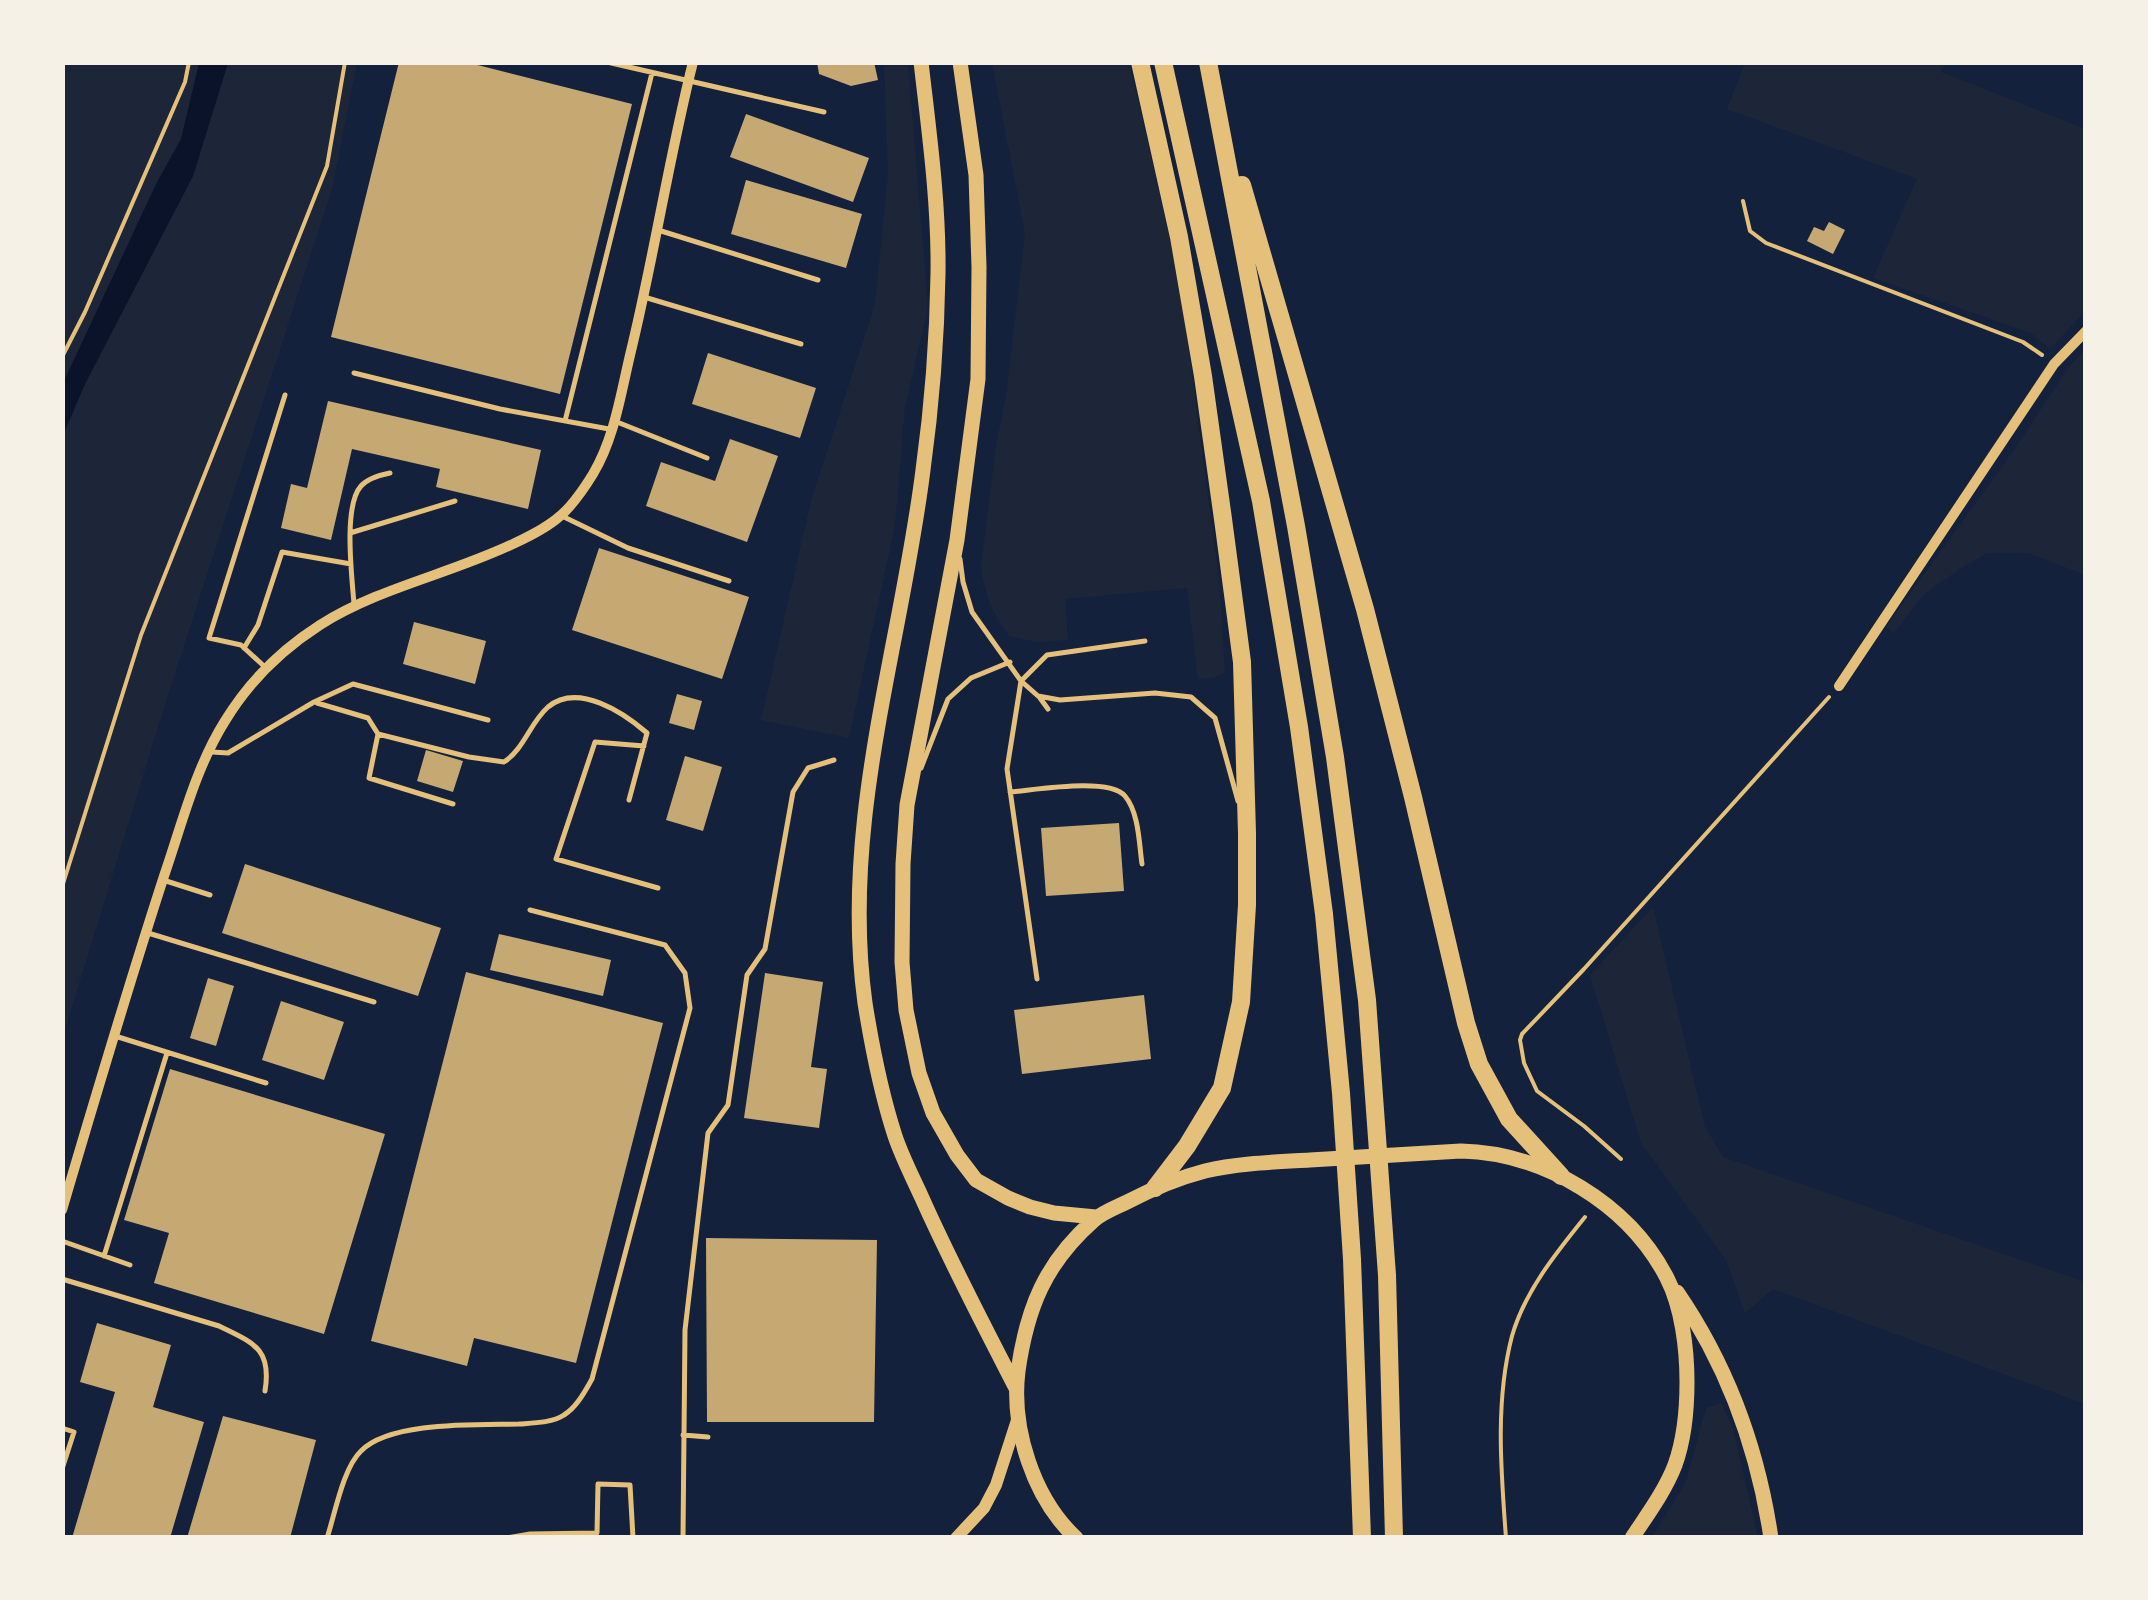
<svg xmlns="http://www.w3.org/2000/svg" width="2148" height="1600" viewBox="0 0 2148 1600" font-family="Raleway,sans-serif">
<rect width="100%" height="100%" fill="#14213d"/>
<path fill="#1d2539" d="M63,63H213L199,123L63,415Z
M228,63H357L332,189L167,698L63,1036V435L85,384L193,176Z
M884,63H908L928,307L905,407L895,525L849,738L761,720L812,497L875,305L888,175Z
M992,63H1129L1179,276L1219,579L1225,672L1213,678L1198,679L1187,588L1065,599L1068,640L1037,642L1009,636C993,615 983,591 981,565L996,446L1006,396L1025,234Z
M1945,63L1941,72L2083,128L2085,125V311L2050,349L2031,333L1873,278L1917,179L1727,109L1745,63Z
M2085,349V575L2029,553H1987L1958,570L1922,596L1894,633L1886,627L2014,450L2068,368Z
M1653,907L1705,1127L1723,1157L2085,1282V1404L1773,1289L1745,1313L1726,1260L1641,1143L1590,975Z
M1721,1403L1733,1428L1758,1537H1652L1686,1482L1706,1408Z"/>
<path fill="#0b132b" d="M199,63H228L193,176L85,384L63,435V383L157,182L181,139Z"/>
<path fill="#c6a872" d="M399,62H466L632,104L560,394L331,337Z
M817,62H874L878,80L851,86L819,74Z
M746,114L869,158L853,202L730,157Z
M746,180L862,214L846,268L731,234Z
M1829,222L1845,230L1833,254L1807,241L1814,227L1824,231Z
M708,353L816,388L800,438L692,404Z
M328,401L541,450L528,509L436,487L440,469L352,449L331,540L281,528L291,484L307,488Z
M730,439L778,456L747,542L646,506L661,462L715,481Z
M599,548L749,597L722,679L572,630Z
M414,622L486,641L475,684L403,664Z
M677,694L702,701L694,730L669,723Z
M426,750L463,761L453,792L417,781Z
M685,756L722,767L703,831L666,820Z
M1119,823L1124,891L1046,896L1041,828Z
M245,864L441,928L418,996L222,933Z
M499,934L611,960L603,996L490,970Z
M466,972L663,1023L576,1363L474,1338L467,1366L371,1341Z
M765,973L823,982L811,1067L827,1069L819,1128L744,1118Z
M208,978L234,986L216,1046L190,1038Z
M1144,995L1151,1059L1022,1074L1014,1010Z
M281,1001L344,1022L324,1080L262,1060Z
M170,1069L385,1134L324,1334L154,1283L169,1233L124,1220Z
M706,1238L877,1240L874,1422H707Z
M97,1323L171,1345L153,1407L204,1422L170,1538H72L115,1392L80,1382Z
M223,1416L316,1440L290,1538H187Z"/>
<g fill="none" stroke-linecap="round" stroke-linejoin="round">
<path stroke="#e5c07b" stroke-width="4" d="M1743,201L1750,231L1766,243L2023,342L2042,355
M62,357L85,312L185,82L189,62
M62,887L141,635L327,166L345,62
M1621,1159L1584,1126L1537,1091L1524,1063L1520,1040L1522,1034L1584,969L1829,697
M1506,1538C1501,1471 1495,1401 1512,1336C1525,1291 1556,1253 1585,1217"/>
<path stroke="#e5c07b" stroke-width="5" d="M607,62L824,112
M658,230L818,280
M644,297L801,344
M354,373L500,409L609,429
M565,421L652,73
M617,422L707,458
M564,517L628,548L729,581
M350,533L455,501
M960,559L963,582L972,612L1021,681L1038,696L1060,700L1155,693L1191,697L1215,718L1238,801
M354,604C352,577 343,506 361,486C368,478 380,475 390,473
M244,648L258,625L282,552L351,564
M266,668L241,645L209,638L285,395
M1040,698L1048,709
M317,703L368,718L378,734L369,778L453,804
M378,734L469,757L504,762C524,749 530,723 548,707C578,682 624,713 647,733L629,800
M644,746L595,742L556,859L658,888
M212,752L228,753L314,702L353,684L488,720
M921,768L948,699L971,678L1010,662
M1010,792C1035,790 1109,777 1125,796C1139,813 1139,843 1142,864
M163,880L210,895
M148,933L374,1002
M1037,979L1007,769L1021,681L1047,655L1145,641
M115,1036L266,1083
M62,1241L130,1265
M104,1256L167,1053
M62,1279L219,1326C253,1343 272,1348 265,1391
M62,1428L74,1432L62,1469
M683,1435L708,1437
M327,1538C335,1514 343,1468 361,1451C390,1421 478,1425 519,1424C533,1423 552,1423 564,1415C577,1407 585,1391 592,1379L690,1008L685,973L665,945L530,910
M507,1538L530,1534L597,1533L598,1484L630,1485L633,1538
M683,1538L685,1330L708,1133L728,1105L747,975L765,949L793,792L808,768L834,760"/>
<path stroke="#e5c07b" stroke-width="10" d="M1839,686L2054,364L2086,331
M62,1210C95,1098 128,987 164,876C182,824 195,769 225,721C248,683 281,650 320,625C380,587 451,574 515,543C530,536 548,527 560,516C572,506 585,487 593,474C615,437 621,392 631,351C654,256 669,158 693,62"/>
<path stroke="#e5c07b" stroke-width="12" d="M956,1538L984,1508L996,1485L1017,1420"/>
<path stroke="#e5c07b" stroke-width="15" d="M921,62C929,132 939,203 938,274C937,340 932,405 923,470C901,647 840,822 865,1003C872,1047 881,1093 895,1136C902,1157 913,1178 922,1198C951,1263 984,1326 1016,1388
M960,62L976,175L979,267L978,379L957,540L907,805L903,864L902,962L906,1010L919,1073L933,1113L957,1155L976,1180L1008,1198L1030,1207L1054,1213L1096,1217
M1677,1292C1727,1365 1758,1450 1771,1538
M1076,1538C1033,1498 1011,1428 1018,1371C1027,1308 1045,1263 1094,1220C1103,1212 1117,1207 1127,1202C1152,1189 1178,1178 1205,1171C1238,1163 1276,1162 1310,1160C1361,1157 1411,1154 1461,1151C1544,1153 1629,1204 1667,1278C1682,1307 1687,1349 1687,1382C1687,1408 1684,1440 1675,1465C1665,1491 1647,1515 1632,1538"/>
<path stroke="#e5c07b" stroke-width="18" d="M1140,62L1179,237L1203,376L1223,519L1242,662L1247,833V905L1241,1002L1222,1088L1187,1146L1155,1188
M1163,62L1261,501L1299,727L1324,914L1341,1093L1352,1259L1362,1538
M1208,62L1296,526L1335,757L1367,1000L1387,1275L1394,1538
M1242,185L1365,609L1413,797L1466,1023L1479,1064L1509,1119L1561,1176"/>
</g>
<rect width="2148" height="1600" fill="none" stroke="#f6f1e7" stroke-width="130"/>
</svg>
